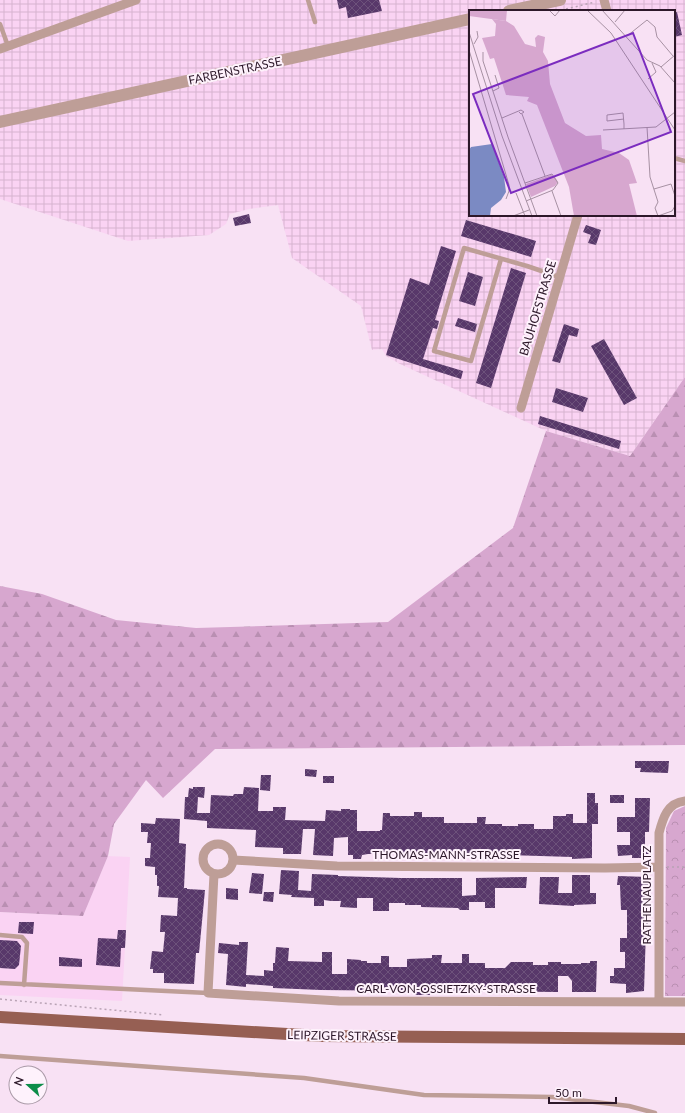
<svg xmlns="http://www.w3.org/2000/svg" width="685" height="1113" viewBox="0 0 685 1113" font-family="Lato,sans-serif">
<defs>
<pattern id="industrial-grid" width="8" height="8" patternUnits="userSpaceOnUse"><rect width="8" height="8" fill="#fad3f3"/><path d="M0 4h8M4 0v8" fill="none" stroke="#d7b4d0"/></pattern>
<pattern id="forest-firs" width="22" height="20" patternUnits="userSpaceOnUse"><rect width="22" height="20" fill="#d7a7cf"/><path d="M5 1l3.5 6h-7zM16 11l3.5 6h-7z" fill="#b98fb2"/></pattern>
<pattern id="park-crowns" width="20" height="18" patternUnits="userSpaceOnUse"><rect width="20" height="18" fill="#d7a7cf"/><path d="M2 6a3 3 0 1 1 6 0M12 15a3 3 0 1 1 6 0" fill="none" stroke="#b98fb2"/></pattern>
<pattern id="building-cross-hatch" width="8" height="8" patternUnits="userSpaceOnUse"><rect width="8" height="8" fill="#58386a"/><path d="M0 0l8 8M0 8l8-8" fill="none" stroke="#6d527b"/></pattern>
</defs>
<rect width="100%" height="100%" fill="#f8e1f4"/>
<path fill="#fad3f3" d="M108,856L130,857L122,1001L0,995V912L83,916Z"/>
<path fill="url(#industrial-grid)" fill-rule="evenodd" d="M0,0H685V377L630,456L546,431L400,364L386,356L382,349L372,350L361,306L292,258L278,205L249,209L230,214L226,224L209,235L128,241L0,199ZM470,11H674V215H470Z"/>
<path fill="url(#forest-firs)" d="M685,377V745L215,749L163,798L146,780L114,824L108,856L83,916L0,912V586L42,594L116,620L196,628L388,622L513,528L546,431L630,456Z"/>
<path fill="url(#park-crowns)" d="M685,806V996H665L666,828L674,811Z"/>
<path fill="#d7a7cf" d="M679,893H685V950H678Z"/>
<path fill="url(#building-cross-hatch)" d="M337,0H379L382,11L348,18L346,7L339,9Z
M674,12H677L682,35L674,37Z
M249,214L251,223L235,226L233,218Z
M466,220L536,241L531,257L461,236Z
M586,225L601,230L596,245L588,243L591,235L583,232Z
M441,246L456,251L435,320L439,321L437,329L433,328L423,359L463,371L461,379L386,355L410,278L429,285Z
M511,268L526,273L491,388L476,383Z
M468,272L483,277L475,306L459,301Z
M458,318L477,324L475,332L455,326Z
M564,324L579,329L577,337L569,335L560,363L552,361Z
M604,339L637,398L624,405L591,346Z
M556,388L588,398L583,412L552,402Z
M540,416L621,441L619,449L538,424Z
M635,761H669L668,773L640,772L641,768H635Z
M305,769L317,770L316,777L305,776Z
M261,775H271L270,791L260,790Z
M323,776H334V783H323Z
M193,787H205L204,798L198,797L197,813H210L211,795L233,796L234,794H243L244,787L259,788L258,811H273V807H286L285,820L325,821L326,810L341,811V809H350V810H357V831H380V830H382L383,813H390V816H414V812H422V817H444V823H477V817H486L485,824H502V826H518V824H534V829H553V816H566V814H573V823H587V793H595V803H598V824H592V858L572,859V857L476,854H368L362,855L361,859H353V855H348V837L334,838L333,856L313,855L315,829H303L301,854H283V848L255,847L256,830L207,828V821L184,819L185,797H188L189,788L193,789Z
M610,795H624V803H610Z
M635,798H650L649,832H645V847H650V858H632V855L618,856L617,845H630V832H617V817H635Z
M156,818L180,819L179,843L186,844L184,888H187V889L205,890L199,953H196L194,984L164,983V973H153V969H150L152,951L163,952L165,932H160L161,915L177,916L178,898L158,897L159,886H157V875H155V867L145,866V858H150L151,843H147L148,832H141V823L155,824Z
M281,870L299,871L298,890L311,891L312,874L338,875V876L401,878H462V896L476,895V878L527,877L526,888H495V908H485V902H469V910H460L458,908L421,907V905H405V903H389V911H373V898H357V908L340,907L341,901H331L324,900V906H314V898L291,897L292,895L279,894Z
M252,873L264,874L262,894L249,893Z
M572,875H590V893H596V904L574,905V906L539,904L540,877H559L558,893H572Z
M618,876L648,877V930H646L644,991L626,993V984L610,983V976H614V968H625V952H620V938H627V910H621L620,885H617Z
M226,888L238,889V900L226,899Z
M264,892H274L273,902L263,901Z
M19,922H34L33,934L18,933Z
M118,930H126L125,948H121L120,967L96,965L98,938L117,939Z
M0,940L17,941L21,946L19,965L15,969L0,968Z
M239,942H248L246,975L264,976V970L273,971V963H275L276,947L289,948L288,961L322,962V952H332V974H347V959L361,960V961H367V963H381V956H389V967H407V959L432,958V955H442L441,963H462V954H469V963H485V968H505L511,962H533V965H548V962H561V964H581V963H590V961H597L596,992H572V981L568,976H558V992L430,991V995H415V991L321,990L273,988V986L246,984V987L226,985L228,954L218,953L219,943L239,945Z
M59,957L82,959V967L59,966Z"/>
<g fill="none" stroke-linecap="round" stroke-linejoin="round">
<path stroke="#b9a3b5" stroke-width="1.5" stroke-dasharray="2 3" stroke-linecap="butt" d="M566,9L595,2
M667,867H685
M0,999L164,1015"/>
<path stroke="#be9e97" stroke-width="4.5" d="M308,0L315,22
M0,24L8,46
M674,158L685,161
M501,259L471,361L434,351L464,248L527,266L559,277
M0,935L22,937L27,943L24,985
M0,983L208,993
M0,1056L304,1078L424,1095L552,1097L629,1106L655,1113"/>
<path stroke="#be9e97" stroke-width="9" d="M604,0L607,11
M0,49L136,0
M521,408L578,215
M203 859a15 15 0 1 1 30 0a15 15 0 1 1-30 0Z
M233,860L337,866L605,868L659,867
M214,874L208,993L339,1001L685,1002
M659,1001V833C663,818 667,803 685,801"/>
<path stroke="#be9e97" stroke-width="12" d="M509,11L560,0
M0,122L470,19"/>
<path stroke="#965f53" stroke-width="12" d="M0,1017L321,1036L685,1039"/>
</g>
<g text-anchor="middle" stroke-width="4" stroke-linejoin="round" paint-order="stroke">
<g font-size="12" fill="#2d182a" stroke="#fef2fc">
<text transform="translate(235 71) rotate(-12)" y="4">FARBENSTRASSE</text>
<text transform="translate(538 308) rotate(-73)" y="4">BAUHOFSTRASSE</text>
<text x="446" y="859">THOMAS-MANN-STRASSE</text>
<text transform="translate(647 895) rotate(-90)" y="4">RATHENAUPLATZ</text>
<text x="446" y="993">CARL-VON-OSSIETZKY-STRASSE</text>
<text transform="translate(342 1036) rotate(1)" y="4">LEIPZIGER STRASSE</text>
</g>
</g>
<g transform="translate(469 10)">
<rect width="206" height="206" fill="#f8e1f4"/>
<path d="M23,9L37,11L45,16L56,34L67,37L66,28L69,25L76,27L74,42L79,51L81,74L96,113L117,126L132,125L133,139L150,143L160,150L168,173L160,174L168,206H105L100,177L68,95L58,91L60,87L37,85L25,48L21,49L13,28L26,26L27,14Z" fill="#d7a7cf"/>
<path d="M0,0H38L37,11L0,6ZM82,165L86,167L89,172L86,176L62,187L57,174Z" fill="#d7a7cf"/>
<path d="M23,134L35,167L37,182L32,190L22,198L21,206H0V140L2,137Z" fill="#7b8ac3"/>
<path fill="none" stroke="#a791a3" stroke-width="1" d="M80,0L86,6L91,0M118,0L142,23L206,120M133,0L178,50L191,56L206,73M146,12L156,0M0,22L33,126L63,206M158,26L178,10L186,17L188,27L204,46M5,34L9,27L8,21M0,40L40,175V181L37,189M14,42V51L39,127L68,206M192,57L206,45M179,69L187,62L183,53M24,81L30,78L26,65M53,104L76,166M33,108L52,100L55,102L52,104L50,102M155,109L138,111V105L154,103L155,114V119M178,117L181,167L189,192L186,198L189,206M134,120L187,117L206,102M56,173L83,164L89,173L84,180L57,191M185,179L202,174L206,186M83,181L92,206M47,183L56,206M44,206L60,200M189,206L203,201L206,196"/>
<path fill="#7b2cbf" fill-opacity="0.15" stroke="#7b2cbf" stroke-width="2" d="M164,23L202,122L42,183L4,84Z"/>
<rect width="206" height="206" fill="none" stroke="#2d182a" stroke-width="2"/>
</g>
<g transform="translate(28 1085) rotate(291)"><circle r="19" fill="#fef2fc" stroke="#aa9ba8"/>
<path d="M0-3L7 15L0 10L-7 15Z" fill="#0d8d4a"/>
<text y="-6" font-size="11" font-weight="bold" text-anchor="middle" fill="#2d182a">N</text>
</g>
<path d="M549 1097v6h67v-6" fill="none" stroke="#2d182a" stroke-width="2"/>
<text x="555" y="1097" font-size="12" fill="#2d182a" stroke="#fef2fc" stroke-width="3" paint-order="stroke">50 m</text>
</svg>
